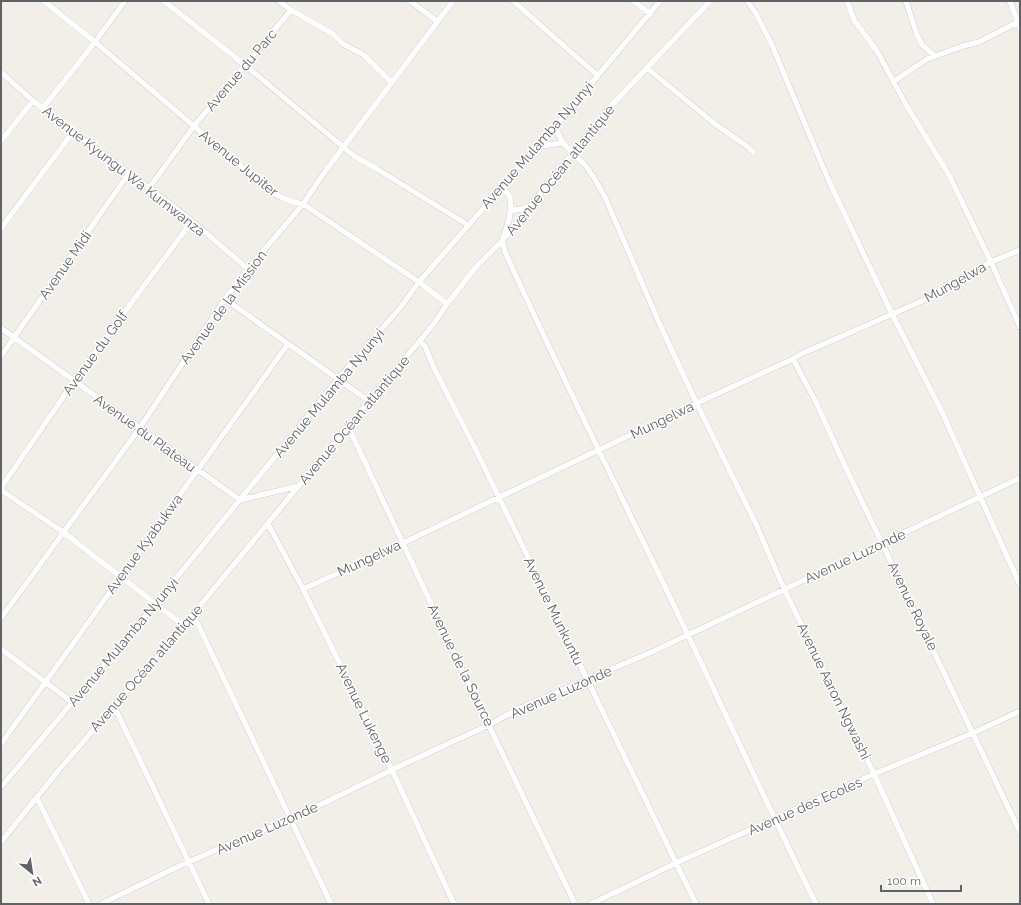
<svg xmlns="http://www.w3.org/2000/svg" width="1021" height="905" viewBox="0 0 1021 905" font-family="Raleway,sans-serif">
<rect width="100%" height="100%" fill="#f1efe8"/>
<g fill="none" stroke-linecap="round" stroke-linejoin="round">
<g stroke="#b5b8bc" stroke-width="6">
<path id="minor" d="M44,1L95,42L269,190C280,197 289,202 303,204L419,282L447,304
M164,1L245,65L354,156L377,169L468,225
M279,1L291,10L333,34L343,44L364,55L392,83
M410,1L437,21
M513,1L597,75
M634,1L650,14
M747,1L755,12L772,45L828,179L892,314L942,412L1020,585
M847,1L854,20L877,51L905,103L949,175L991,262L1020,327
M906,1L917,35L922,45L935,56
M1010,1L1020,29
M647,68L715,124L748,147L753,152
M1,72L33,101L73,132L149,188L192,221L248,269
M893,82L927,59L963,46L979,42L1018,22
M43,108L95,42L125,1
M555,127L563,143L585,165L593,176L605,197L661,327L697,404L755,522L786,593L874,774L933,904
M1,141L33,101
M539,146L563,143
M502,187L510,197L511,206L509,220L502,241L506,254C554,360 605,463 656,568C710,680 761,792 816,904
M149,188L194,126L291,10
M511,211L530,207
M1,228L73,132
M225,299L369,401
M1,328L240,500L299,486
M419,341L425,346L434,368L476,450L696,904
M1,356L129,173
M793,359L815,400L845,466L1020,832
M348,426L465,676L575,904
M1,488L81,371L192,221
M1,490L63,532L183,625
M268,524L303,589L392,770L454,904
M303,589L365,561L708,398L793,359L801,354L922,301L949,284L991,262L1020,250
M193,614L331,904
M1,618L139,429L225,299L248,269L303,204L326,170L453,1
M1,649L72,702
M114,706L209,904
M1,744L288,344
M1,787L160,598L338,379L400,308L419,282L502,187L515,170L539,146L660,1
M37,798L89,904
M1,842L58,771L193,614L348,426L433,325L447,304L476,267L502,241L609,108L710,1
M101,904L173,869L229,844L291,819L404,764L489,725L520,708L654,651L1020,478
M591,904L676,863L874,774L973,733L1020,711"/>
</g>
<use href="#minor" stroke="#fff" stroke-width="5.5"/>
</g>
<g text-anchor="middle" stroke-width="3" stroke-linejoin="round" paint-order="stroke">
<g font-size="14" fill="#5f6368" stroke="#fff">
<text transform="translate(241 70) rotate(-50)" y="5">Avenue du Parc</text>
<text transform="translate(537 145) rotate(-49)" y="5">Avenue Mulamba Nyunyi</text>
<text transform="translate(239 163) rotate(39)" y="5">Avenue Jupiter</text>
<text transform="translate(560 170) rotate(-51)" y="5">Avenue Océan atlantique</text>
<text transform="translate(124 171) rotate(38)" y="5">Avenue Kyungu Wa Kumwanza</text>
<text transform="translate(65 265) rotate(-55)" y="5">Avenue Midi</text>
<text transform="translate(955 282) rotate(-29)" y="5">Mungelwa</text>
<text transform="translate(223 307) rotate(-54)" y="5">Avenue de la Mission</text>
<text transform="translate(95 353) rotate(-54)" y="5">Avenue du Golf</text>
<text transform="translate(329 393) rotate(-50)" y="5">Avenue Mulamba Nyunyi</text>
<text transform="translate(354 420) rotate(-50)" y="5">Avenue Océan atlantique</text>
<text transform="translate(662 420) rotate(-26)" y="5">Mungelwa</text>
<text transform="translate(145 433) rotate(36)" y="5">Avenue du Plateau</text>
<text transform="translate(144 544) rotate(-54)" y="5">Avenue Kyabukwa</text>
<text transform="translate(855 556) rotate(-25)" y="5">Avenue Luzonde</text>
<text transform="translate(369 558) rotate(-25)" y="5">Mungelwa</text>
<text transform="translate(913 606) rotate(64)" y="5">Avenue Royale</text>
<text transform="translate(554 611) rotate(64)" y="5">Avenue Munkuntu</text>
<text transform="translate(123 642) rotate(-50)" y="5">Avenue Mulamba Nyunyi</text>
<text transform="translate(461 665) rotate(64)" y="5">Avenue de la Source</text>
<text transform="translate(146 668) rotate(-49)" y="5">Avenue Océan atlantique</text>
<text transform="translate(834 691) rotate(64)" y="5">Avenue Aaron Ngwashi</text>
<text transform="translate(561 692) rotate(-24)" y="5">Avenue Luzonde</text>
<text transform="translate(364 713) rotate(64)" y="5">Avenue Lukenge</text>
<text transform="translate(805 806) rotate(-24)" y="5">Avenue des Ecoles</text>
<text transform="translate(267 828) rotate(-24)" y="5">Avenue Luzonde</text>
</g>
</g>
<rect width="1021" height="905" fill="none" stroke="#5f6368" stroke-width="4"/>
<g transform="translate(32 873) rotate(150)" stroke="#ffffff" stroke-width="3" paint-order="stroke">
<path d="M0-3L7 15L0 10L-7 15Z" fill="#5f6368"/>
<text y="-6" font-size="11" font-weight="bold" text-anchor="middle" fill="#5f6368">N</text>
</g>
<path d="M881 885v6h80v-6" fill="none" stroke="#5f6368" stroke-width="2"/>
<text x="887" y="885" font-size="12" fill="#5f6368" stroke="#ffffff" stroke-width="3" paint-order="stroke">100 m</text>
</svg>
